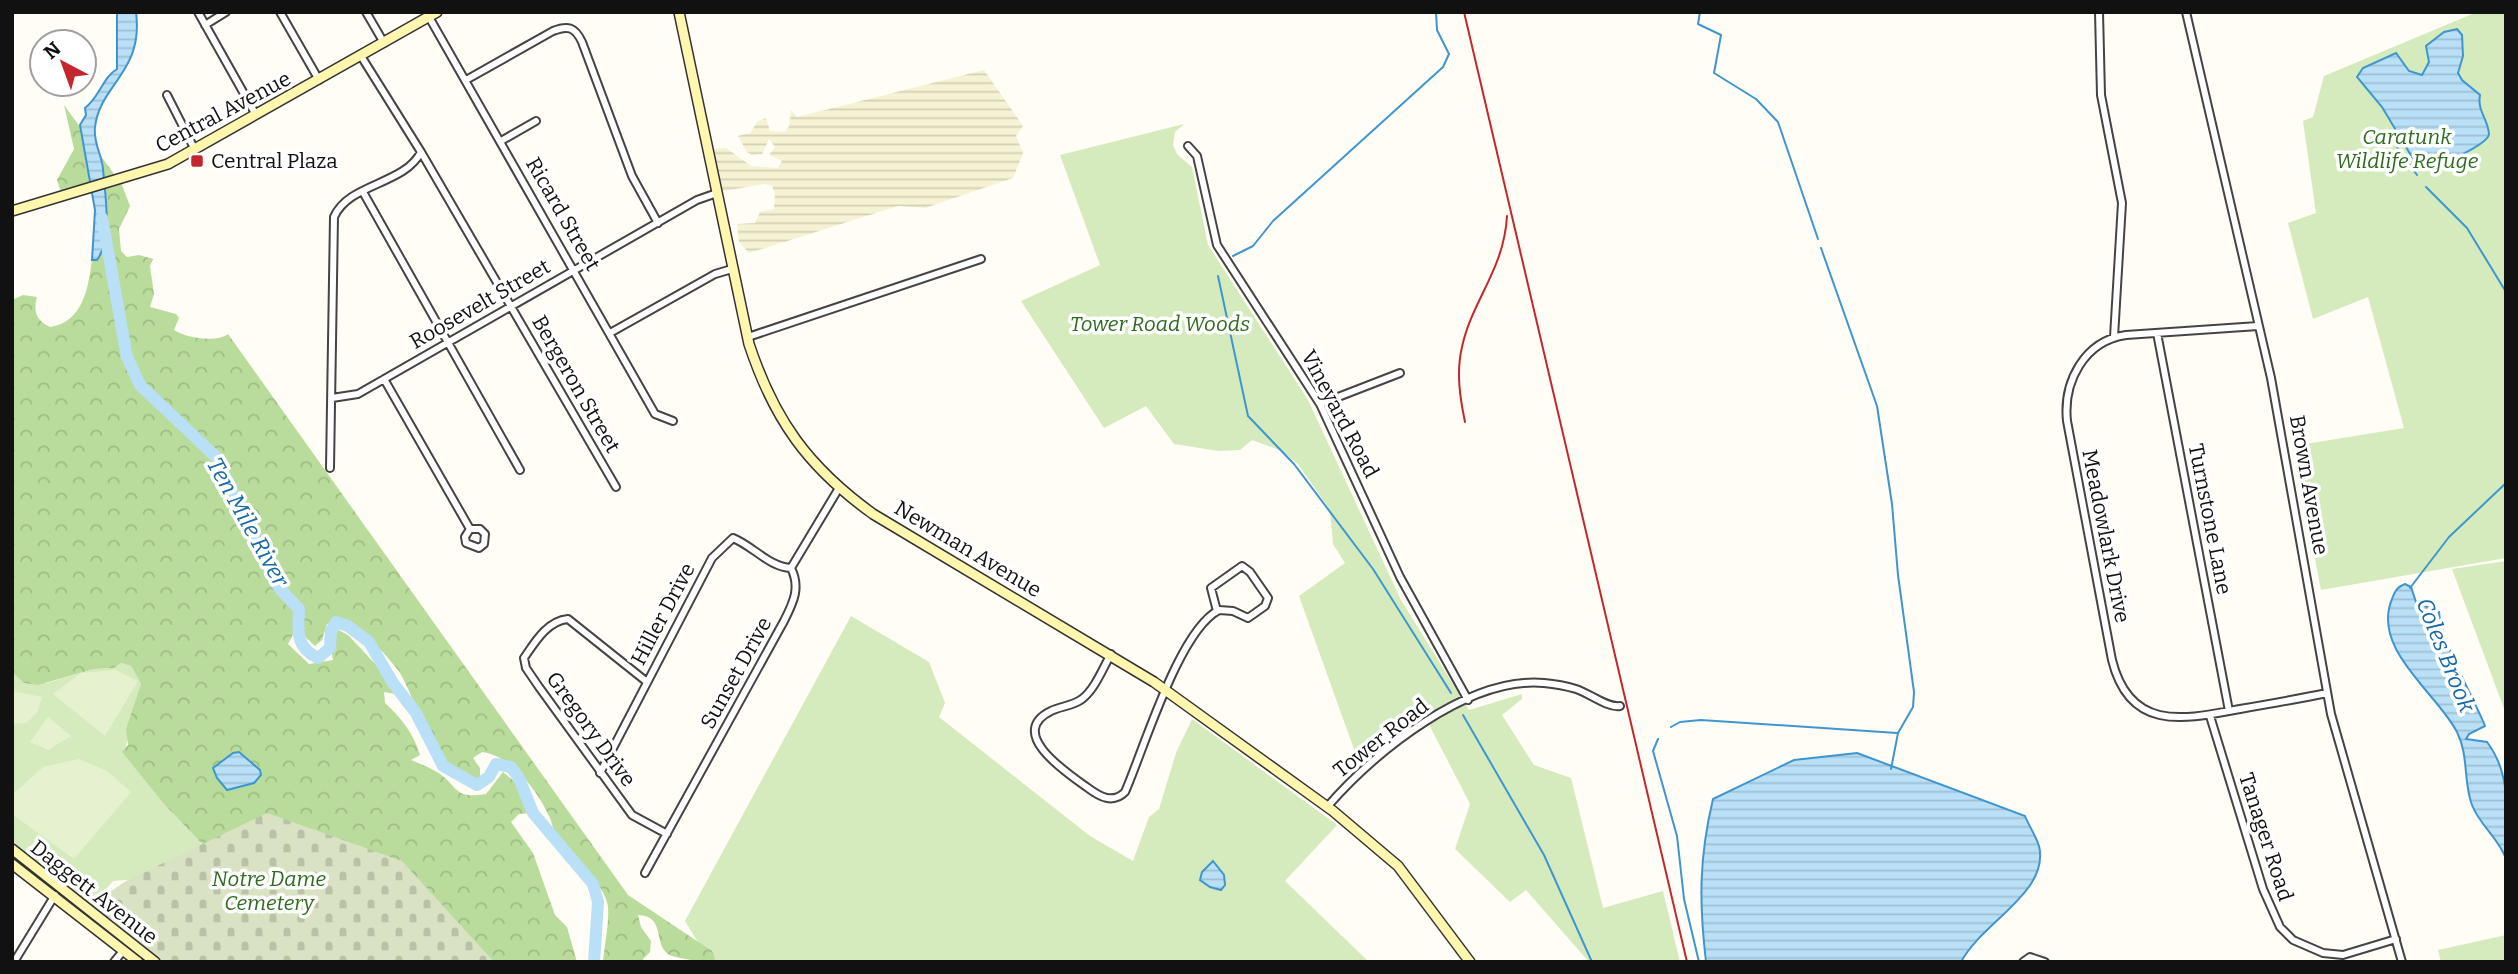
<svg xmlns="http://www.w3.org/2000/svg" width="2518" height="974" viewBox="0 0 2518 974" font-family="Bitter,serif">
<defs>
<pattern id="farmland-rules" width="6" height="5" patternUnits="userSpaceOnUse" patternTransform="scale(1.75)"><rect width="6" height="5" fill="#f6f3d4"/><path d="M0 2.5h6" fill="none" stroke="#d2cfb5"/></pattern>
<pattern id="forest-crowns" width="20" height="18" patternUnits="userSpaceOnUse" patternTransform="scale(1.75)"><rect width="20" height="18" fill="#b9dc9c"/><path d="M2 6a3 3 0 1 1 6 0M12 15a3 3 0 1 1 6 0" fill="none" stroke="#9ebc85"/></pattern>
<pattern id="cemetery-stones" width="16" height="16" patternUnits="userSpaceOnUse" patternTransform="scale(1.75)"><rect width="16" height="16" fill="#d9e3c4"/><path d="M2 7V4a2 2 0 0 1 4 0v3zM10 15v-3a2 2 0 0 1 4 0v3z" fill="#b9c2a7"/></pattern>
<pattern id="water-rules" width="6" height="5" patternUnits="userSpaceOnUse" patternTransform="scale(1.75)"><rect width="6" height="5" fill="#b9e0f7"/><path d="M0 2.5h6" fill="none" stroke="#9ebfd3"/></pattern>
</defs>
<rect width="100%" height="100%" fill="#fffdf5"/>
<path fill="url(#farmland-rules)" d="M984,70L1023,126L1016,136L1023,153L1013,178L925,208L898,206L749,253L739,242L737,224L755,223L760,212L774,209L775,194L772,186L764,184L718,192L708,149L726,148L751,166L778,168L782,161L769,155L775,147L769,139L762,154L752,155L747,152L738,136L750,133L758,121L766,118L770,131L785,132L789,126L791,110L797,117Z"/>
<path fill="#d5ebbd" d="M2477,12H2506V558L2321,590L2293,446L2404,428L2368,297L2313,319L2288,223L2316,213L2303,121L2313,117L2324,76Z
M1184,124L1175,132L1173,145L1177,154L1192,167L1208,245L1308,400L1401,600L1469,710L1522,694V699L1502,715L1534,765L1571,778L1603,908L1663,891L1680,962H1589L1526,890L1510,902L1455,849L1470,804L1422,711L1355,752L1299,596L1345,563L1333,544L1330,510L1298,464L1282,451L1252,440L1240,450L1219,451L1174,444L1146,406L1104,428L1021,301L1100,265L1060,155Z
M2506,561V714L2452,569Z
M851,616L929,662L945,703L939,717L1090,836L1133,861L1149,817L1159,809L1176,753L1192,719L1337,825L1285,881L1369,962H710L685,921Z
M121,663L131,666L141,684L124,754L163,803L205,847L138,879L113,881L89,909L12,849V672L47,683L94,669L114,668Z
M2506,935V962H2441L2438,950Z"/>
<path fill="url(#forest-crowns)" d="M64,105L80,127L91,180V188L62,195L57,180L74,149Z
M98,152L122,185L130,206L119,229L121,251L127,257L139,255L153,259L150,266L154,294L150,307L176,314L179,318L174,330C186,338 216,343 228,334L628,895L712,951L716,962C707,962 674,959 668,954C653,943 666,916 638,915L641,927L651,941L650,952L643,959L644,962H603C604,948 611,914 607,902C600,879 575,861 560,843C554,836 553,826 550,818C538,791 512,756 482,752L473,758L480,768V781C435,785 418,699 398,670C392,663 384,652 376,646C371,643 366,643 362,639C349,626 345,618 327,624L322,640L315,646L303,635L304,620L298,613L293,619L294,633L288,644L309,664L333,660L329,637L339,630L349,636L396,686L395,694L384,692L385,703C401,718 413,732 420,755L411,760C420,764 429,767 437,772C458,785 453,800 486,794L503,772L514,781L531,813L519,814L511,822L533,853L555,915L567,927L577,962H486L205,847L163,803L122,752L128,745L126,729L141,684L131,666L121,663L114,668L94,669L38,685L24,683L12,672V300L23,295L37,297C33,311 36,320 50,327C83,322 88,289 92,260H97C111,236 106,178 98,152Z"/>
<path fill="url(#cemetery-stones)" d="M267,813L402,861L494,962H162L89,906L126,881Z"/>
<path fill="#e6f2cf" d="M116,670L138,681L105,736L53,694L81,673Z
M12,691L42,697L38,711L27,723L12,724Z
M48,717L71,736L48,750L30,742Z
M79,759L107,771L131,792L74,859L12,814V795L43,767Z"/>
<path fill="url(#water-rules)" stroke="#3f96cf" stroke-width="2" d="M117,12H136C144,72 100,84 95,127C93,143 102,155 103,169C105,195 113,238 97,260H92L95,210L80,125L86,115L85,108C99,98 103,77 117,69Z
M2457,29L2462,35L2463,56L2458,73L2462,80L2480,95C2477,111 2488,119 2489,134C2489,144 2436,168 2426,169L2412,157L2382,107L2357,77L2363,68L2396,53L2409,71L2422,75L2429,62L2426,46L2444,32Z
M2405,584L2411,587L2416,602L2439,612C2440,640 2473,696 2485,726L2469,734L2466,739L2487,742C2513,776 2506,818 2506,859C2499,838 2480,826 2472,805C2463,781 2469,756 2457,732C2437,693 2371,649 2392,599C2395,591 2397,587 2405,584Z
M239,752L260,770L261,775L254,783L227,790L217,778L213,768L233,753Z
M1857,753L2025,816C2029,826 2036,836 2039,846C2050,892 1982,922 1961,962H1706C1699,902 1699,858 1713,799L1794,760Z
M1213,861L1224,875L1225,885L1221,890L1210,887L1200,880L1202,872Z"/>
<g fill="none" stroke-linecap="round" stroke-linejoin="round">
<path stroke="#3f96cf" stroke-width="2" d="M1700,12L1698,24L1721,35L1714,73L1756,99L1778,122L1818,239
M2390,137L2417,175
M2426,187L2467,228L2506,292
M1821,248L1877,406L1892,504L1898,575L1914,692L1913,707L1898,733L1891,769
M1233,256L1253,246L1273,221L1443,67L1449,54L1437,30L1436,12
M1218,276L1248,416L1294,464L1373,569L1451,693
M2410,588L2449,537L2506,483
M1463,715L1544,855L1592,962
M1671,727L1680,722L1701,720L1897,733
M1658,739L1653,751L1677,836L1684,899L1699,962"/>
<path stroke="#b9e0f7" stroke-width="12" d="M102,218L127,357L140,385L216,457L272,575L280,589L299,609C298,631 295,647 318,658L330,648L331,631L336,622L348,626L369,642L393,683L416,713L443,766L477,785L489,777L496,764L511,767L519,778L533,813L593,884L598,902L594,962"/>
<g stroke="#444" stroke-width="10">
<path id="street" d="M198,12L256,115
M280,12L319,80
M366,12L384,43
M2099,12L2101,95L2122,203L2114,337
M2186,12L2271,378L2331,714L2402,962
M429,17L655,414L673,421
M205,25L226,12
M466,80L553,31C568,25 575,27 582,42L632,176L658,223
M167,95L195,150
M501,141L536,121
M1188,146L1197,156L1217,245L1320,404L1400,577L1468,700
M421,152L616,487
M363,192L520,470
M2258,326L2126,335C2084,341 2063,382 2067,421L2112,660C2130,733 2186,719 2240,709C2269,704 2298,699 2327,693
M610,333L715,274L732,269
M2157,333L2229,711
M748,337L981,259
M384,379L470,529L465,537L466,543L479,548L484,544L485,534L480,529H470
M332,398L358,394L697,200L717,193
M1320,404L1400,373
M330,468L334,217C349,183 404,185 421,152L361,56
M1111,654C1103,668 1095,689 1082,699C1073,706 1061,706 1051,711C1006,733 1067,773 1088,788C1100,797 1113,804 1125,792C1144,749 1179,630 1219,610L1233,611L1248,618L1265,606L1268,598L1250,572L1242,566L1211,588L1217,611
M647,682L568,619C547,621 535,642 524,658L526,668L539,687L632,815L667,834
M2210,716L2263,889L2280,927L2293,940L2323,953L2343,955L2396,939
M600,773L712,558L733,538C753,546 769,567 791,568
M1327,807C1375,752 1468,676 1544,683C1555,684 1566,686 1576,689C1589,693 1607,708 1620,706
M645,873L784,621C793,603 801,588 791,568L839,488
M14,962L55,895
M114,962L123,951
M2023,962L2030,957L2045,962"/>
</g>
<g stroke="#333" stroke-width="12">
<path id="secondary" d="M679,12L749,344C774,420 808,467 873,514L1154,682L1333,811L1398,866L1470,962
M12,211L168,164L437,12
M12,849L155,962
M12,864L138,962"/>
</g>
<use href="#street" stroke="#fff" stroke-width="6"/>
<use href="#secondary" stroke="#fff6b0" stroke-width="9"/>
<path stroke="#c4262e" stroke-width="2" d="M1464,12L1687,962
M1465,422C1460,398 1456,372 1462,347C1472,300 1504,270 1507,216"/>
</g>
<rect fill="#c4262e" stroke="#fff" stroke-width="2.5" x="190" y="154" width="14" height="14" rx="3.5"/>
<g text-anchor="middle" stroke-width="7" stroke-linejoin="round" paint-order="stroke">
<g font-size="21" fill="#111" stroke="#fff">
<text transform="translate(223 112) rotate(-28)" y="7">Central Avenue</text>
<text transform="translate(563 214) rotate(60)" y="7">Ricard Street</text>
<text transform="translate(480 304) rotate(-30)" y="7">Roosevelt Street</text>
<text transform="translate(576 384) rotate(60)" y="7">Bergeron Street</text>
<text transform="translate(1340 414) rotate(62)" y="7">Vineyard Road</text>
<text transform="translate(2309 485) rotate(80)" y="7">Brown Avenue</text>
<text transform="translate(2210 519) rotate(79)" y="7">Turnstone Lane</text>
<text transform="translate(2106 536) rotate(79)" y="7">Meadowlark Drive</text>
<text transform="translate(968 549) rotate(31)" y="7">Newman Avenue</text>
<text transform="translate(663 614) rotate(-62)" y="7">Hiller Drive</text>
<text transform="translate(736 673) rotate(-61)" y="7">Sunset Drive</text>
<text transform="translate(591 729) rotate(54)" y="7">Gregory Drive</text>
<text transform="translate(1381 738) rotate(-38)" y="7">Tower Road</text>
<text transform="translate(2266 837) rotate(72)" y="7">Tanager Road</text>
<text transform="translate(94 892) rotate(38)" y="7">Daggett Avenue</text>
</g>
<g font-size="21" font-style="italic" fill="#2f6b1f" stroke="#fff">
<text x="2407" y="144">Caratunk<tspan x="2407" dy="24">Wildlife Refuge</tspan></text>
<text x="1160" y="331">Tower Road Woods</text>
<text x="269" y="886">Notre Dame<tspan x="269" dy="24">Cemetery</tspan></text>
</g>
<g font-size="21" fill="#111" stroke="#fff" text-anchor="start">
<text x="211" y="168">Central Plaza</text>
</g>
<g font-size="23" font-style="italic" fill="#1768a6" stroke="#fff">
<text transform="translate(248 522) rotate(61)" y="8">Ten Mile River</text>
<text transform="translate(2446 655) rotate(68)" y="8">Coles Brook</text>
</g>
</g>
<rect width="2518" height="974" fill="none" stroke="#111111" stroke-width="28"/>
<g transform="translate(63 63) rotate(319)"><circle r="33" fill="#ffffff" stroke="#a0a0a0" stroke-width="2"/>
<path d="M0-5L12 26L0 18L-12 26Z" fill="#c4262e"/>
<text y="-10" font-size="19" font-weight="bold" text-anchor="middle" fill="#111111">N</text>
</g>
</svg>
